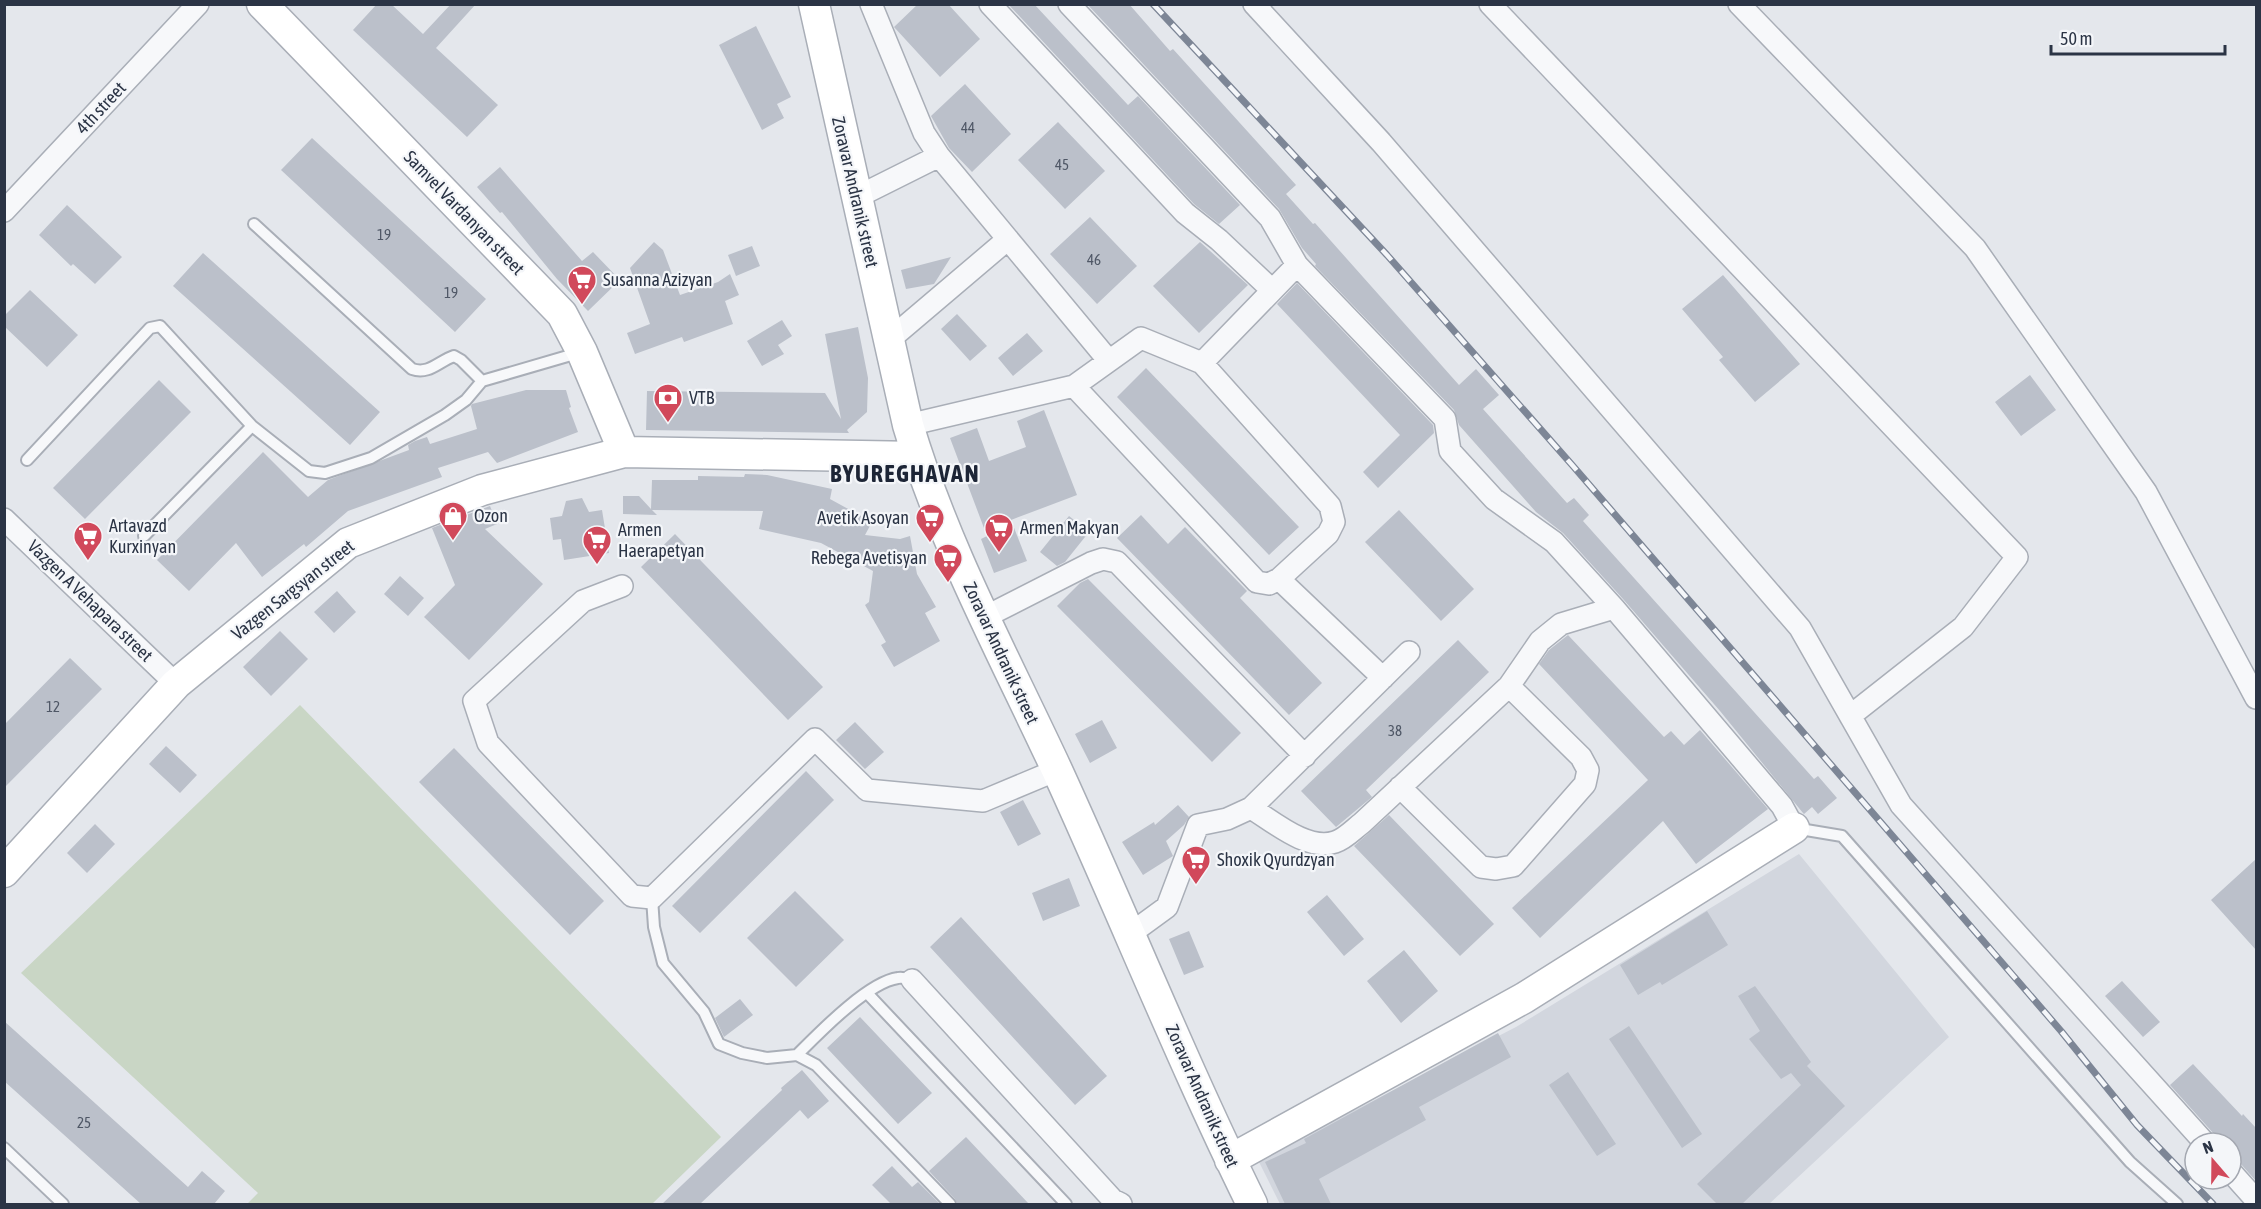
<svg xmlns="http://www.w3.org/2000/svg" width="2261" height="1209" viewBox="0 0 2261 1209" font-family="'Asap Condensed',sans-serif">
<rect width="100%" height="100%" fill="#e4e7ec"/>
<path fill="#d2d6de" d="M1799,854L1949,1037L1769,1204H1280L1258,1160L1516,1027Z"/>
<path fill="#c9d6c5" d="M300,705L721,1137L652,1204H247L258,1193L21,973Z"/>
<path fill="#bbc0ca" d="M377,4H391L423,34L451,4H476L436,48L498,105L467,137L353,30Z
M918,4H948L980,39L940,77L894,27Z
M1008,4H1034L1128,105L1138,96L1240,205L1219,224L1194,204Z
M1087,4H1129L1170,51L1173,49L1296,185L1286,194L1313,224L1315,223L1459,385L1476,369L1499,395L1483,409L1567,503L1574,498L1589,515L1583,521L1814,779L1818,776L1837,798L1818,814L1812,807L1804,814L1803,813L1720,711L1623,599L1563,533L1536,512L1459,425L1454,410L1315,266L1316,264L1302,248L1279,209Z
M756,26L791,97L777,104L784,118L762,130L719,45Z
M965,84L1011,134L972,172L949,148L931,116Z
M1058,122L1105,171L1065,209L1018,160Z
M312,138L486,299L455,332L281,170Z
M500,167L582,261L593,252L620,280L588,311L557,279L502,212L500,213L477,187Z
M67,205L122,257L95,284L73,264L71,266L39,235Z
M1090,217L1137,266L1097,304L1050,254Z
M654,242L663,250L680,295L718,282L730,274L739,295L725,301L733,324L684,342L682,337L635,354L627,333L650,324L630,268Z
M1200,242L1248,285L1199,333L1153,286Z
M752,246L760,266L736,276L728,255Z
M203,253L380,412L350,445L173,286Z
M951,257L934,284L906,289L901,270Z
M1723,275L1800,364L1755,402L1719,360L1723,357L1682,309Z
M1297,283L1433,425L1434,433L1378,488L1363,472L1400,435L1277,304Z
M30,290L78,335L47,367L4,326V316Z
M957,314L987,346L970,361L941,329Z
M782,320L792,336L778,345L784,354L762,366L747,341Z
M858,327L868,378L867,412L847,430L849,433L646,430L647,391L825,393L841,419L825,334Z
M1027,333L1043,351L1013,376L998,358Z
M1146,368L1299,527L1269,555L1117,397Z
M2030,375L2056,410L2021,436L1995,402Z
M159,380L191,412L85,519L53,488Z
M526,390H566L571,407L569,408L578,432L497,463L488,452L438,468L442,477L348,511L306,547L304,544L262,577L236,543L189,591L157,560L263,452L308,497L328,480L409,450L408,445L415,441L427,437L430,444L477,429L471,406L472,404Z
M1044,410L1077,495L1011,520L1027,561L994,573L981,539L987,536L950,438L977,428L989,461L1026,447L1017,421Z
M745,474L767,475L832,489L830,499L872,522L865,535L900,539L910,536L917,574L936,607L925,613L940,641L894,667L881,645L886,642L865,605L869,602L873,571L821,543L759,529L763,511L652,510L657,515L623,514V496H639L651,509L652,480H698V476L744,477Z
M582,498L589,512L602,510L609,553L564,560L561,539L553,540L550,518L562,516L566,501Z
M490,506L497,524L485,529L543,584L469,660L424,617L455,585L432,528Z
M1399,510L1474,589L1441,621L1365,542Z
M1141,515L1168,544L1185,527L1247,591L1240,598L1322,683L1289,715L1117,538Z
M1069,516L1089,532L1065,562L1057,566L1040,552Z
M675,534L823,687L788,720L641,567Z
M400,576L424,598L408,616L384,594Z
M1088,579L1241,733L1212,762L1057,606L1080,583Z
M337,591L356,612L334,633L314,612Z
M280,631L308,659L271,696L243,667Z
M1568,635L1664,737L1671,731L1684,745L1700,730L1768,809L1696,864L1663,821L1540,938L1512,908L1648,780L1539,664L1549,650Z
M1458,640L1489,672L1366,790L1372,797L1336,827L1301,791Z
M70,658L102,689L4,788V725Z
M1102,720L1117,748L1090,763L1075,734Z
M855,722L884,752L865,769L836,740Z
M166,746L197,775L180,793L149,764Z
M454,748L604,901L570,935L419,782Z
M806,771L834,800L700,933L672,906Z
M1023,800L1041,834L1018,846L1000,812Z
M1178,805L1189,817L1184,825L1166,841L1173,856L1143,875L1122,842L1154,822L1155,825Z
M1389,815L1494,924L1460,956L1354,846Z
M95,824L115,844L87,873L67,853Z
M2256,859V950L2211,900Z
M1069,878L1080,906L1043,921L1032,893Z
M795,891L844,940L796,987L747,938Z
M1327,895L1364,939L1344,956L1307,912Z
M1707,911L1728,945L1662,985L1660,982L1638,995L1620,965Z
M961,917L1107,1076L1075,1105L930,947Z
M1189,931L1204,967L1184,975L1169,939Z
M1404,950L1438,991L1401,1023L1367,981Z
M2122,981L2160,1022L2143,1037L2105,996Z
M1755,986L1811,1062L1807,1066L1845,1106L1742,1204H1717L1697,1184L1801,1085L1791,1073L1781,1079L1749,1039L1760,1031L1738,996Z
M740,999L753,1015L724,1037L715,1018Z
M860,1017L932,1093L898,1124L827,1048Z
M4,1021L188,1187L202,1171L225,1191L214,1204H141L4,1081Z
M1629,1026L1702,1134L1682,1148L1609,1039Z
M1498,1033L1511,1057L1419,1107L1426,1120L1319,1179L1331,1204H1285L1265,1162L1306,1143L1304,1139Z
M2193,1064L2242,1116L2243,1114L2256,1128V1181L2240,1163L2231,1160V1143H2218L2214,1134L2170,1085Z
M802,1070L829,1101L808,1119L800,1110L700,1204H662L782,1090L781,1088Z
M1568,1072L1616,1144L1597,1156L1549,1085Z
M966,1137L1029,1204H957L955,1199L929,1171Z
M892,1166L912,1187L918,1182L940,1204H891L872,1185Z"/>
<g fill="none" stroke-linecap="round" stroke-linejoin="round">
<g stroke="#a9aeb7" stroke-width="14">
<path id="lane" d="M254,224L412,369C429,375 439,361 454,356L461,360L482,381L578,353
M27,460L150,328L160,326L252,426L309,471L325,473L371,458L445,415L466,400L482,381
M144,536L252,426
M1794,828L1842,836L2130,1162L2177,1204
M652,898L654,927L663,963L704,1012L719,1044L742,1053L767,1058L797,1055L816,1065L950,1204
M867,993L1066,1204
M797,1055C819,1033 868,982 898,978C903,977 908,979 912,980
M4,1148L63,1204"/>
</g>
<g stroke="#a9aeb7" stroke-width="24">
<path id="street" d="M871,4L924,133L939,156L1109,361
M990,4L1185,213L1219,240L1272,290
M1069,4L1270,218L1297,265L1445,419L1450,451L1494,499L1554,542L1614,608L1782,806L1794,828
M1254,4L1381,142L1800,628L1901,805L2205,1143
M1490,4L2017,557L1963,627L1850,716
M1739,4L1975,248L2146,492L2256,698
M857,197L939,156
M4,211L198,4
M889,340L1008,239
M1074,386L1257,582L1269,584L1279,579L1328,534L1334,522L1330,506L1202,363
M908,425L1074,386L1141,338L1202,363L1297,265
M4,519L176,684
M1279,579L1383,678
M622,586L583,601L474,701L488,743L632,896L652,898L815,739L867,790L983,801L1057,770
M983,618L1091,563L1103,559L1117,562L1305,756
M1400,787L1481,867L1496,869L1513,866L1585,784L1588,770L1581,757L1509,686
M1251,808C1274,822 1307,851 1335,842C1345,839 1354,829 1362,823L1509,686L1540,641L1561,624L1614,608
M1130,934L1167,907L1198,825L1227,819L1251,808L1409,652
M912,980L1113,1200L1121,1204
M2231,1172L2256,1200"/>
</g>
<g stroke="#a9aeb7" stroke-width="33">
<path id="secondary" d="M262,4L562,314L582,352L624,452
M814,4L908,425C944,546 1004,656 1057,770C1123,914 1182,1062 1252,1204
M4,872L176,684L348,543L482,490L624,452L918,457
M1230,1160L1524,998L1794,828"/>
</g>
<use href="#lane" stroke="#f7f8fa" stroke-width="10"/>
<use href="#street" stroke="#f7f8fa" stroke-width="21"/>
<use href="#secondary" stroke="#fff" stroke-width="30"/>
<g stroke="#7d8696" stroke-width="7">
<path id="rail" d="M1153,4L1387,255L1573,466L2061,1031L2137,1125L2213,1204"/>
</g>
<use href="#rail" stroke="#f4f6f9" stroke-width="4.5" stroke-dasharray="14" stroke-linecap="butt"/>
</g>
<defs>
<g id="supermarket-pin" transform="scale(1.5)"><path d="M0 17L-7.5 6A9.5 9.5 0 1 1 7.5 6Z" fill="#d1495b" stroke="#f4f6f9"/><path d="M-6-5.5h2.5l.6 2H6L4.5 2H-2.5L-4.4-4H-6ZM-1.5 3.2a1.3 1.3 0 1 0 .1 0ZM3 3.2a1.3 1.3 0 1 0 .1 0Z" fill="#fff"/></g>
<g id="bank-pin" transform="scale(1.5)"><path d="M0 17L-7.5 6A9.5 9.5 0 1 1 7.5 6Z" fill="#d1495b" stroke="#f4f6f9"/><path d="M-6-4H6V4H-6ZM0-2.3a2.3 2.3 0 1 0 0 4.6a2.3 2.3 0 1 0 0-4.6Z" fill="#fff"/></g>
<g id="shop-pin" transform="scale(1.5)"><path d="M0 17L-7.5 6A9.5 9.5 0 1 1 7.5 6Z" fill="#d1495b" stroke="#f4f6f9"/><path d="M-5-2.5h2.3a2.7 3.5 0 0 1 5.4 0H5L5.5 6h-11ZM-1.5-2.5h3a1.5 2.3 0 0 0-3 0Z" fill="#fff"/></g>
</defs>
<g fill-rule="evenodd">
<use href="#supermarket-pin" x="582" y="280"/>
<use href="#bank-pin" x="668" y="398"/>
<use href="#shop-pin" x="453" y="516"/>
<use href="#supermarket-pin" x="930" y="518"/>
<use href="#supermarket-pin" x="999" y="528"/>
<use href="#supermarket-pin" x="88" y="536"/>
<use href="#supermarket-pin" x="597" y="540"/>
<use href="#supermarket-pin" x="948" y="558"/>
<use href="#supermarket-pin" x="1196" y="860"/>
</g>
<g text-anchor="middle" stroke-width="4.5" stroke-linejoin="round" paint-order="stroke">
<g font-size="15" fill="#4f5766">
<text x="968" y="133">44</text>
<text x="1062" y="170">45</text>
<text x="384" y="240">19</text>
<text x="1094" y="265">46</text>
<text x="451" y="298">19</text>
<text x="53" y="712">12</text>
<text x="1395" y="736">38</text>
<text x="84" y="1128">25</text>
</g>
<g font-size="18" fill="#2b3445" stroke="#f4f6f9">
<text transform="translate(101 108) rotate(-47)" y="6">4th street</text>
<text transform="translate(855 192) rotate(77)" y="6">Zoravar Andranik street</text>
<text transform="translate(464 213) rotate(46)" y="6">Samvel Vardanyan street</text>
<text transform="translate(293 590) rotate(-38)" y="6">Vazgen Sargsyan street</text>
<text transform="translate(90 601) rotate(44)" y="6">Vazgen A Vehapara street</text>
<text transform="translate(1001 653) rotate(65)" y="6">Zoravar Andranik street</text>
<text transform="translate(1202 1096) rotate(66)" y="6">Zoravar Andranik street</text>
</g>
<g font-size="18" fill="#2b3445" stroke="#f4f6f9" text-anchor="start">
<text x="603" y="286">Susanna Azizyan</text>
<text x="689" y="404">VTB</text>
<text x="474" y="522">Ozon</text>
<text x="909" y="524" text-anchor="end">Avetik Asoyan</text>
<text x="109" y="532">Artavazd<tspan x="109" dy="21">Kurxinyan</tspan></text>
<text x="1020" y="534">Armen Makyan</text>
<text x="618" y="536">Armen<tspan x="618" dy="21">Haerapetyan</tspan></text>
<text x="927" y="564" text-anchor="end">Rebega Avetisyan</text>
<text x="1217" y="866">Shoxik Qyurdzyan</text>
</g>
<g font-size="24" font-weight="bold" letter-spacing="1.5" fill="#1d2536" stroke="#f4f6f9">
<text x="905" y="482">BYUREGHAVAN</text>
</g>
</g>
<rect width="2261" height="1209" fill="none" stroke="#2b3445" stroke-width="12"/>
<g transform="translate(2213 1161) rotate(340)"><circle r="28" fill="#f4f6f9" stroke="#a4a8b1" stroke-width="1.5"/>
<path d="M0-4.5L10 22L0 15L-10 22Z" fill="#d1495b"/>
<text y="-9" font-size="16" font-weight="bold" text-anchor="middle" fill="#2b3445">N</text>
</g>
<path d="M2051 45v9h174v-9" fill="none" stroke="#2b3445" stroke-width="3"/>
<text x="2060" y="45" font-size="18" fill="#2b3445" stroke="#f4f6f9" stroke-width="4.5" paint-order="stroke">50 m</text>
</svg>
